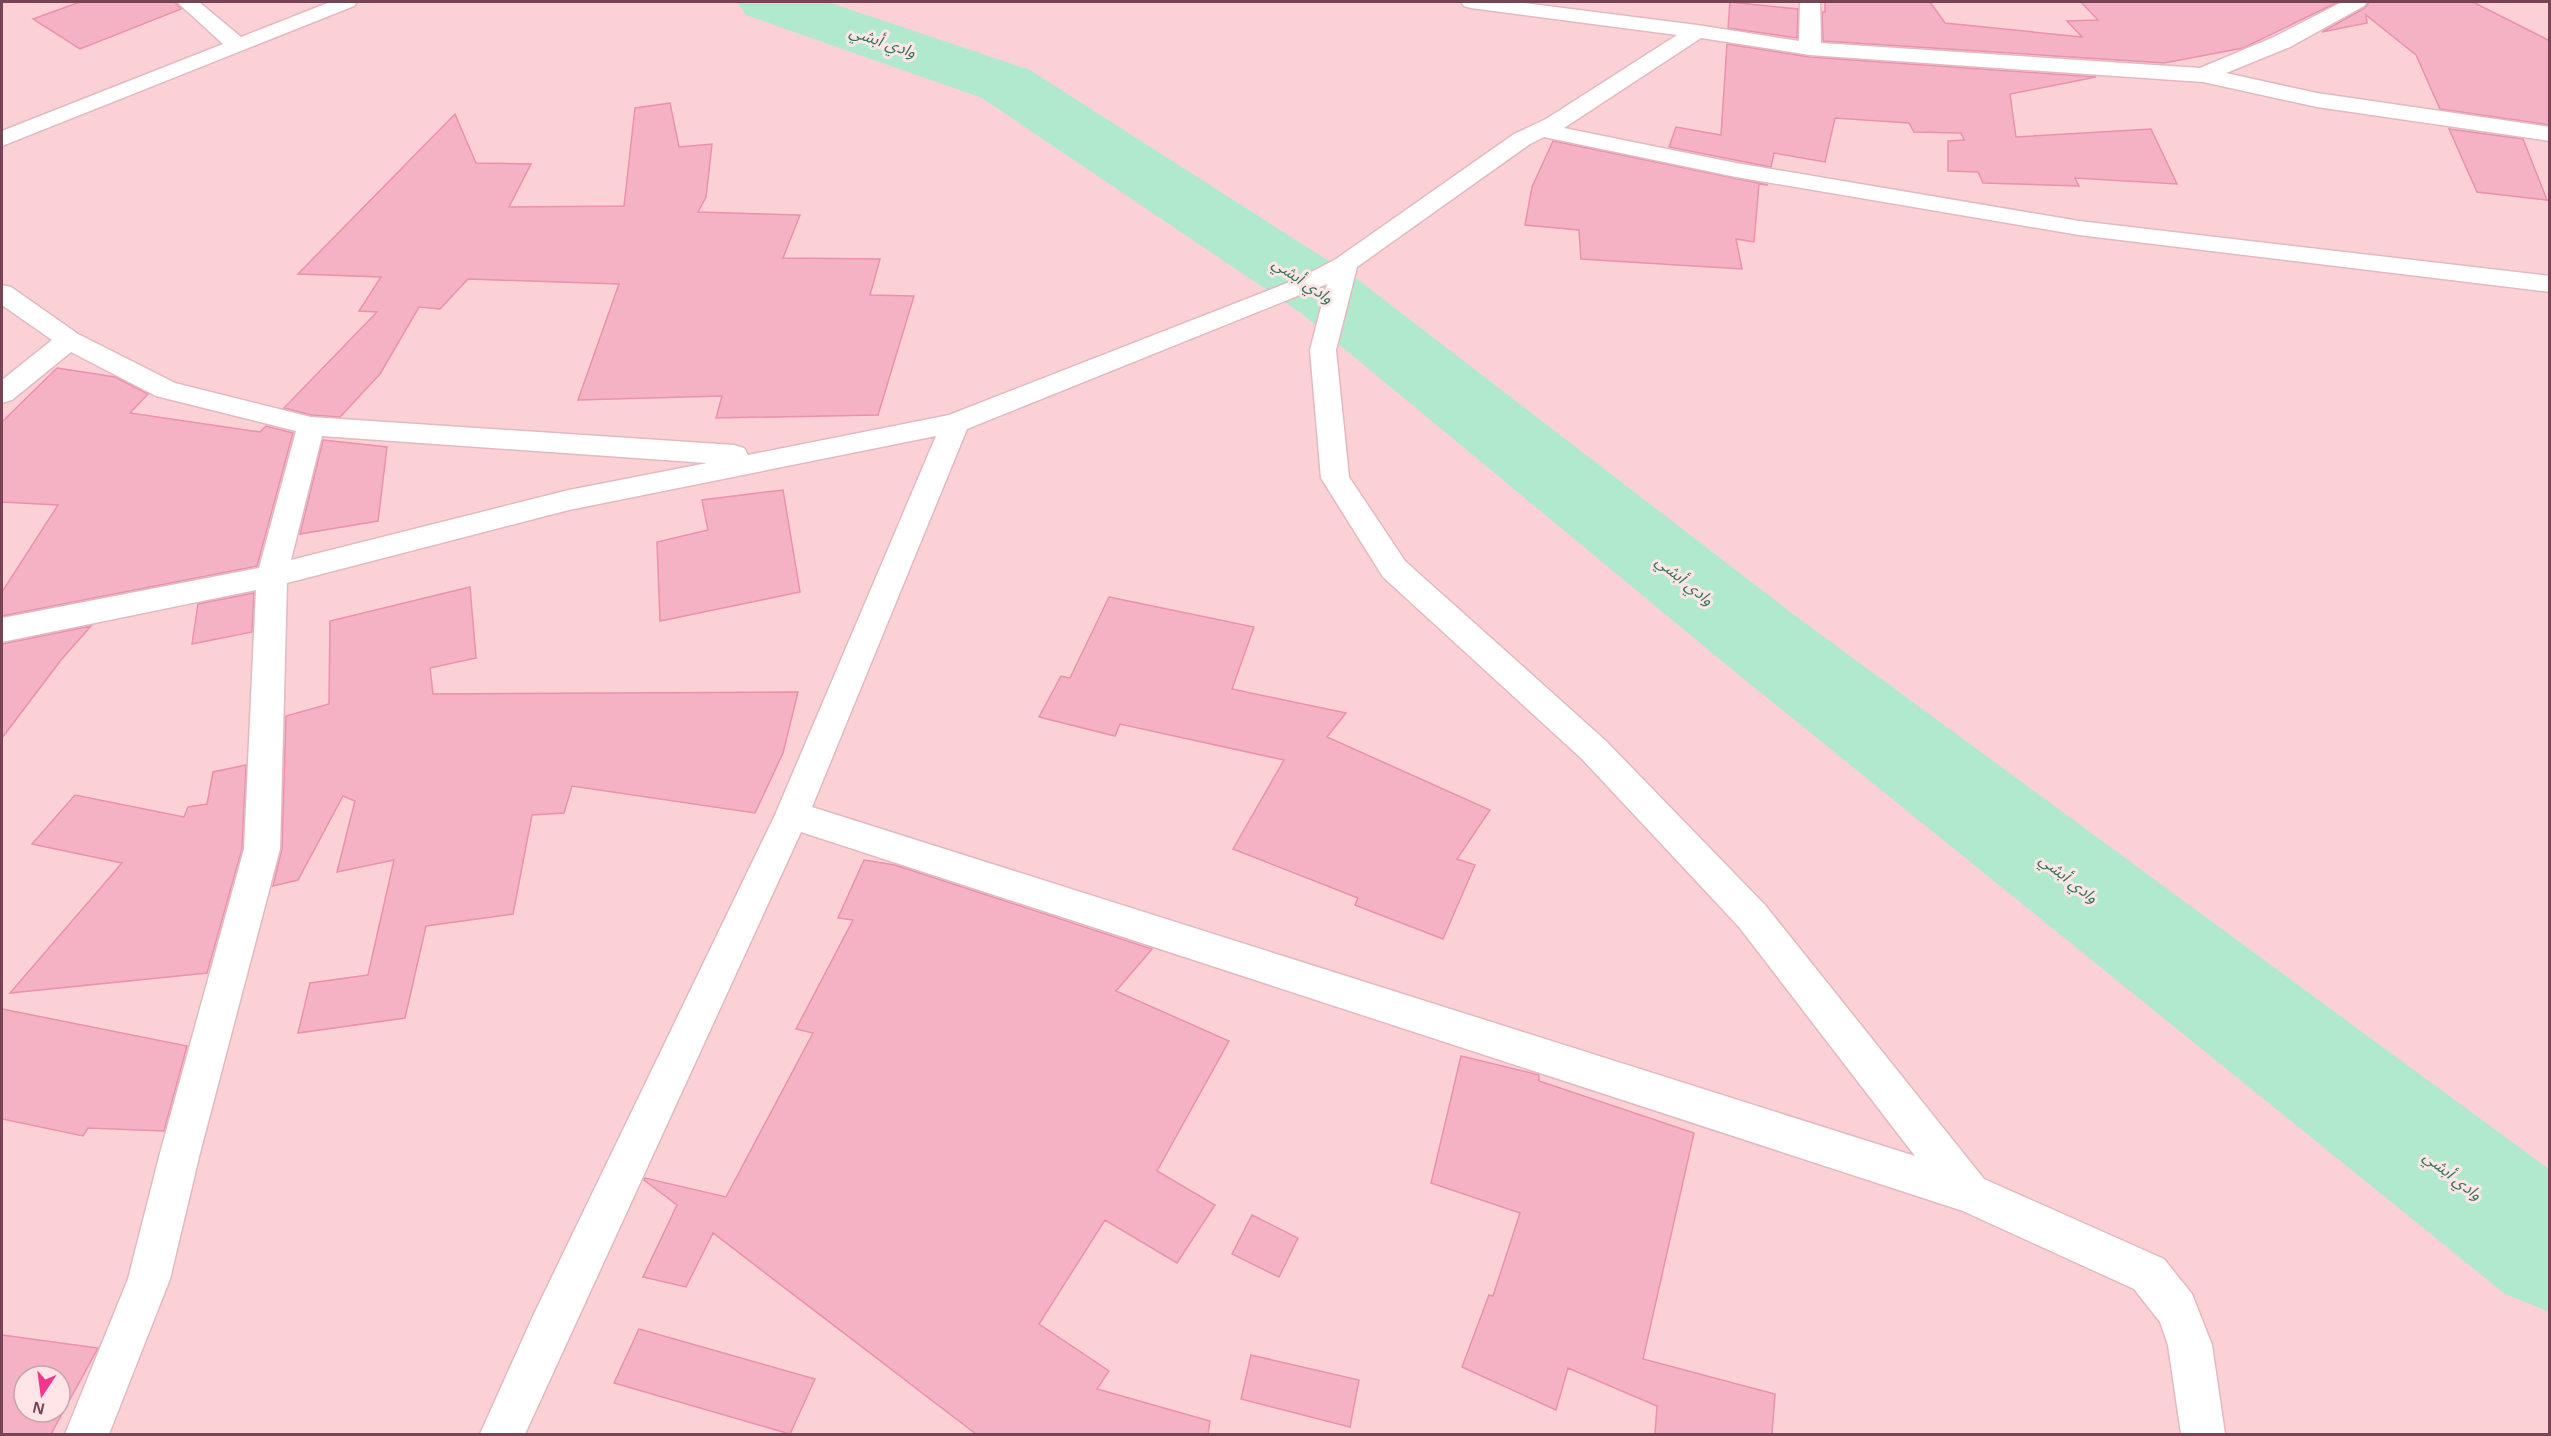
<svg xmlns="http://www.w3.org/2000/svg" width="2551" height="1436" viewBox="0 0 2551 1436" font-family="Arial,'Noto Sans Arabic',sans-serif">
<rect width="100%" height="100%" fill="#fedddf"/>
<path fill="#fcd1d6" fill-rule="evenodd" d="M2,2H2549V1434H2ZM24,1376H60V1412H24Z"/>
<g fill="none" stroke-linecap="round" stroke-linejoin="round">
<path fill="#b0e9cb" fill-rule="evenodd" d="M737,2H828L1030,70L1357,279L1797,617L2550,1170V1312L2505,1294L1729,667L1301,313L982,98L746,15Z"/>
</g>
<path fill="#f6b2c5" stroke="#ea91ab" stroke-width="1.5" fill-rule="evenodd" d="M80,2H175L181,9L80,49L33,19Z
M1730,2L1798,9L1797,38L1728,28Z
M1825,2H1930L1945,23L2082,37L2067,21L2098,20L2081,2H2338L2243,48L2164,63L1823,41L1822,12H1825Z
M2369,2H2473L2550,41V125L2440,109L2416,55L2366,15L2367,23L2322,32L2365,8Z
M1727,44L1810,57L2096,77L2010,94L2016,137L2151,129L2177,184L2075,178L2079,186L1983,183L1978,172L1948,171V141L1964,140L1961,133L1914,132L1909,123L1835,118L1825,162L1774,153L1771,167L1669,147L1676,127L1721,135Z
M670,103L679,147L712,144L706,197L698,212L800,215L783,258L880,259L870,295L914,296L878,415L716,418L722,396L578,400L619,284L468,279L440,309L419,307L380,374L340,417L311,415L284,408L377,312L359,311L381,277L298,274L455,114L476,163L531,164L509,207L624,206L635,108Z
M2449,129L2523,139L2547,200L2477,192Z
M1553,141L1768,185L1759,184L1754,242L1736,239L1742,269L1581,259L1579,230L1525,225L1532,187Z
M57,368L115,377L148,394L130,413L260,432L266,426L293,433L257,566L2,616V592L58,505L2,502V422Z
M323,440L387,447L378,521L300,534Z
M783,490L800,592L660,621L657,542L708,530L702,500Z
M470,587L476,658L430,668L433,694L798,692L783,753L755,813L572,786L564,813L532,815L513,914L426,926L405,1018L298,1033L310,983L368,975L394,860L337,872L355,801L343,796L298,880L273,886L282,849L286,716L329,704L330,621Z
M254,593L252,632L192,644L198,604Z
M1109,597L1254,627L1232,689L1346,713L1327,737L1490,810L1457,859L1475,865L1443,939L1355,905L1358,898L1233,849L1284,760L1120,724L1115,736L1039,717L1061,676L1070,678Z
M91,626L61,660L2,738V644Z
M246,765L242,849L207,973L10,993L122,863L32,844L75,795L184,817L188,807L207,804L213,772Z
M864,860L895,865L1152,949L1116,991L1229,1041L1157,1171L1215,1205L1177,1263L1105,1220L1039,1324L1109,1371L1097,1389L1210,1421L1208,1434H976L713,1233L686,1287L643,1277L677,1205L644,1180L645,1178L726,1197L813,1033L796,1029L853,920L838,918Z
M2,1009L187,1046L164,1131L88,1128L83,1136L2,1119Z
M1461,1056L1539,1075V1081L1694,1133L1643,1359L1775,1394L1772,1434H1655L1657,1406L1568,1368L1556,1410L1462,1367L1489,1295L1493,1296L1520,1213L1431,1183Z
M1252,1215L1298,1238L1279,1277L1232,1254Z
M639,1329L815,1379L790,1434L614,1383Z
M2,1335L98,1348L51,1434H2ZM24,1376H60V1412H24Z
M1251,1355L1359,1380L1350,1427L1241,1399Z"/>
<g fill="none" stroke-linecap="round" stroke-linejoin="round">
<g stroke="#e3b9c1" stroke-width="3">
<path id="minor" d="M177,2H199L241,37L330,2H357L354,6L2,146V131L223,44Z
M1461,2H1516L1697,25L1799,41L1800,2H1820L1821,43L2200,68L2274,37L2342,2H2367L2364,6L2290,47L2226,73L2317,93L2550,127V141L2317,107L2203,82L1810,55L1701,38L1564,128L1736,163L2079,221L2550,276V292L2079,235L1736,177L1544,137L1530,144L1357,267L1336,350L1349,477L1405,561L1606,741L1765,905L1984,1179L2164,1259L2192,1294L2212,1345L2225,1434H2181L2168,1345L2160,1322L2134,1289L1963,1211L801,832L525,1434H480L533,1316L775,815L936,436L569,510L287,583L280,849L200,1153L170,1279L109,1434H65L128,1279L160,1153L244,849L256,590L2,642V618L259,568L296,431L156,396L71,352L12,400L2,403V380L52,340L2,305V285L11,287L78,334L175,383L311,417L734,445L744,448L748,455L949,415L1300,278L1336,259L1514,134L1546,119L1677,35L1471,8L1464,6ZM1327,284L1310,350L1321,478L1383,577L1582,759L1739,927L1915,1156L812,807L967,429ZM322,436L707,463L569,490L291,560Z"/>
</g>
<use href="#minor" fill="#fff" fill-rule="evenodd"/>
</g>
<g text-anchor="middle" stroke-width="6" stroke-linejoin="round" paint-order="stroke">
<g font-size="16" font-style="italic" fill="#347654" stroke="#ffe5e7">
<text transform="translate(883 41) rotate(19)" y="6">وادي أبشي</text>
<text transform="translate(1303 280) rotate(34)" y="6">وادي أبشي</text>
<text transform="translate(1685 580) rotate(39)" y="6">وادي أبشي</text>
<text transform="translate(2069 878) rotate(38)" y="6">وادي أبشي</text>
<text transform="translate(2453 1175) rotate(38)" y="6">وادي أبشي</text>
</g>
</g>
<rect width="2551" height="1436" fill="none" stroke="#764454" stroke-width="6"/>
<g transform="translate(42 1394) rotate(193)"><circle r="28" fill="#ffe5e7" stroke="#c8a5ac" stroke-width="1.5"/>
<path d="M0-4.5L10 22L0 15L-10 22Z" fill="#f5358c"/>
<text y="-9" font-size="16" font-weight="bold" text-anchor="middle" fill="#764454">N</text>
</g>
</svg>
